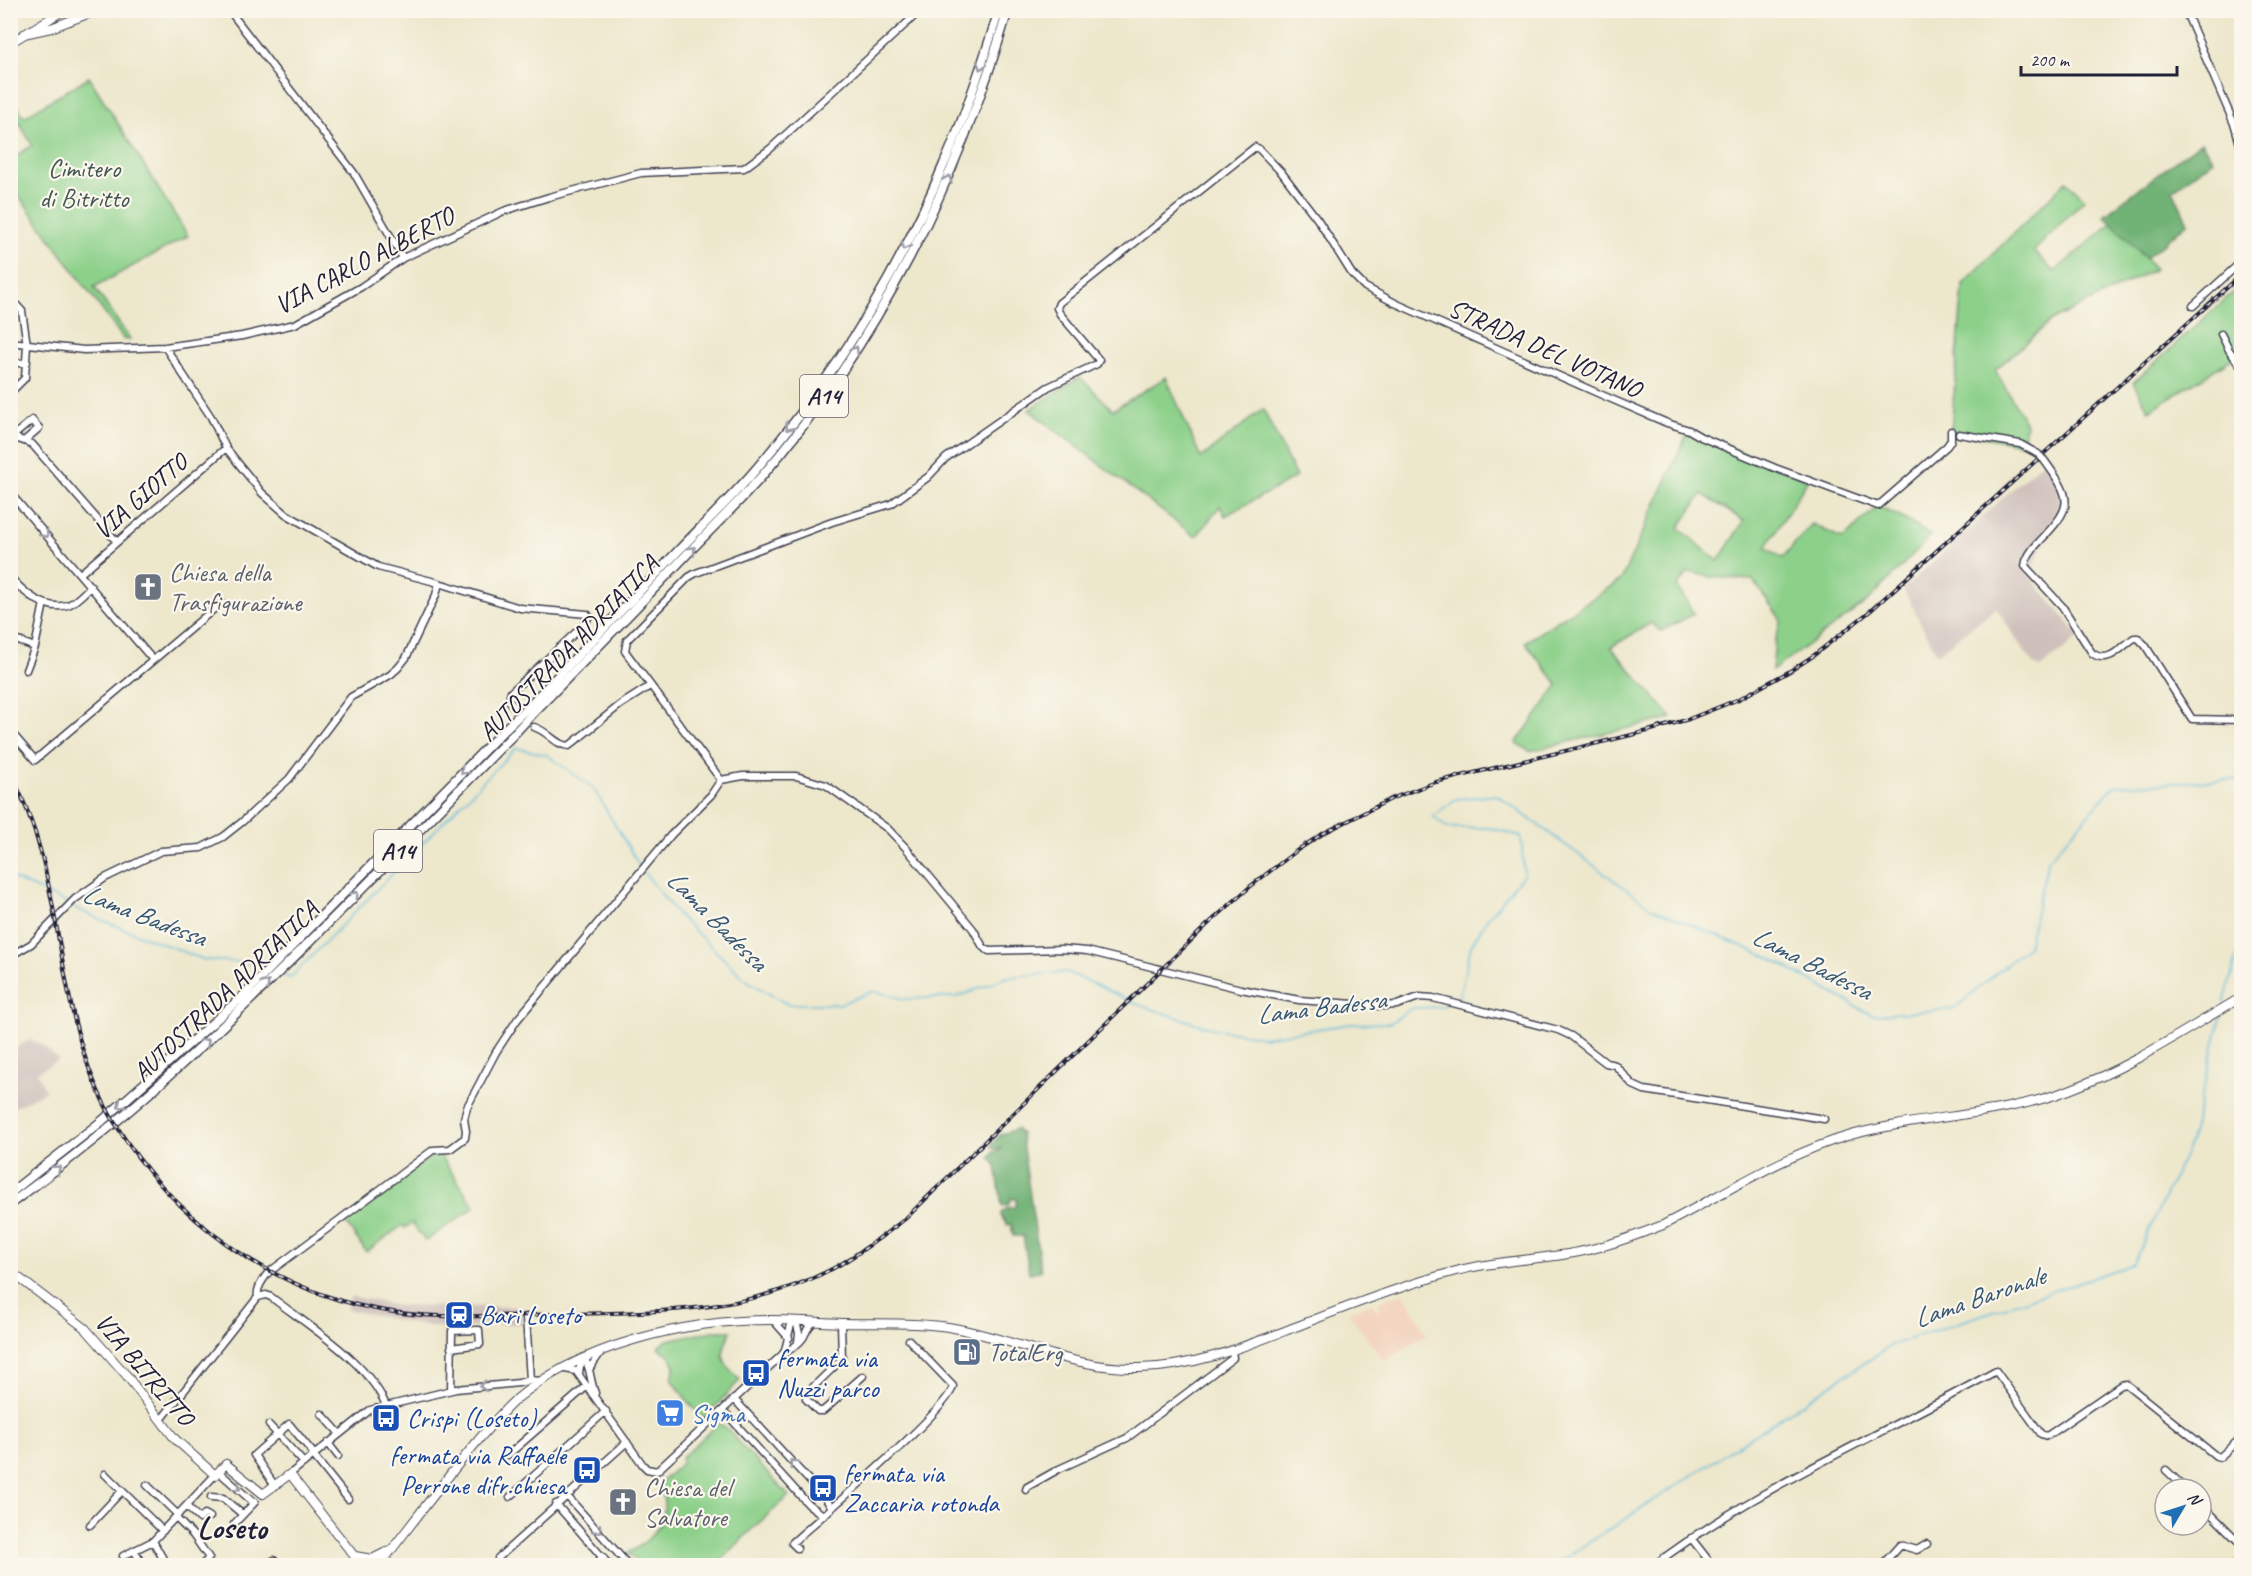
<svg xmlns="http://www.w3.org/2000/svg" width="2252" height="1576" viewBox="0 0 2252 1576" font-family="Caveat,sans-serif">
<rect width="100%" height="100%" fill="#fbf7ec"/>
<filter id="ink" filterUnits="userSpaceOnUse"><feTurbulence type="fractalNoise" baseFrequency=".0167" numOctaves="2"/><feDisplacementMap in="SourceGraphic" scale="12" xChannelSelector="R" yChannelSelector="G"/><feConvolveMatrix kernelMatrix="1 2 1 2 8 2 1 2 1" color-interpolation-filters="sRGB"/></filter>
<filter id="wash" filterUnits="userSpaceOnUse"><feTurbulence type="fractalNoise" baseFrequency=".008" numOctaves="4" result="noise"/><feDisplacementMap in="SourceGraphic" scale="24" xChannelSelector="R" yChannelSelector="G"/><feGaussianBlur stdDeviation="1.35" result="paint"/><feColorMatrix in="noise" values="0 0 0 0 0 0 0 0 0 0 0 0 0 0 0 0 0 1.4 0 .05"/><feComposite in="paint" operator="in"/></filter>
<g filter="url(#wash)">
<rect width="100%" height="100%" fill="#ede7cc"/>
<path fill="#f3d4bf" d="M1403,1293L1427,1334L1384,1361L1348,1312L1371,1303L1377,1310L1380,1308L1378,1301Z"/>
<path fill="#cfc0bb" d="M2042,462L2054,468L2064,500L2029,575L2080,637L2040,668L2035,665L2024,651L1996,608L1937,654L1903,589Z
M30,1040L41,1044L59,1060L37,1072L46,1091L11,1109V1050Z
M351,1296L397,1306L522,1307V1324H483L481,1327L446,1328L409,1323L346,1309Z"/>
<path fill="#8cd08a" stroke="#577962" stroke-width="1.5" fill-rule="evenodd" d="M89,77L188,236L94,287L130,339L124,340L11,185V160L32,145L11,108V97L24,117Z
M2066,181L2085,199L2034,251L2054,272L2113,222L2155,269L2051,321L1995,370L2027,425L2020,444L1951,431L1963,284Z
M2241,285V369L2233,358L2149,411L2133,383Z
M1080,377L1113,410L1166,377L1201,458L1263,409L1296,477L1225,516L1220,506L1196,537L1029,410Z
M1689,430L1808,480L1766,547L1782,558L1812,524L1843,539L1878,506L1906,520L1931,536L1868,601L1772,671L1775,642L1781,620L1753,580L1710,577L1689,572L1677,586L1694,614L1661,631L1651,623L1611,647L1672,718L1530,751L1516,743L1558,685L1525,642L1621,580ZM1702,494L1744,521L1718,561L1679,528Z
M438,1152L475,1207L425,1241L412,1223L405,1228L403,1225L366,1252L344,1220Z
M713,1331H731C718,1357 721,1360 740,1380L704,1419L688,1402L672,1379L675,1365L669,1355L658,1347L667,1340Z
M719,1423L730,1431L738,1442L789,1496L751,1530L717,1565H640L628,1553C652,1541 675,1515 659,1488L663,1480L682,1463L681,1458Z"/>
<path fill="#71b276" stroke="#4a6a58" stroke-width="1.5" d="M2201,142L2213,160L2173,190L2188,223L2146,258L2104,215Z
M1016,1129L1021,1134L1041,1271L1029,1273L1023,1236H1013L1011,1224L1007,1225L1001,1216V1213L1008,1208L1015,1207L1017,1200L1012,1198L1008,1205L1002,1206L996,1166L990,1158L993,1152L999,1151L1001,1148L995,1149L991,1146L1000,1135Z"/>
<g fill="none" stroke-linecap="round" stroke-linejoin="round">
<path stroke="#5bb9da" stroke-width="1.5" d="M644,872L677,914L746,980L787,1004H840L874,991L904,999L957,997L1008,977L1067,972L1142,1006L1211,1028L1263,1037L1350,1024L1390,1023L1412,1008L1441,1007L1446,1004
M10,877L67,903
M71,906L101,920L205,960L255,963L265,967
M283,975L290,978L516,748L547,755L593,788L641,868
M1453,1001L1459,998L1471,946L1487,919L1524,874L1521,836L1490,828H1447L1433,816L1456,799L1497,795L1652,908L1772,959L1872,1015L1954,1009L2028,946L2048,860L2114,786L2242,779
M2224,1003L2242,938
M1553,1566L1892,1345L2133,1264L2190,1143L2222,1013"/>
</g>
</g>
<g filter="url(#ink)">
<g fill="none" stroke-linecap="round" stroke-linejoin="round">
<g stroke="#404051" stroke-width="9">
<path id="minor" d="M229,10L354,173L403,258
M2185,10L2235,126L2242,152
M2242,178V196
M10,298L22,311L27,345L25,378L10,393
M2193,306L2242,261
M2221,334L2229,350L2242,368
M10,342L84,350L165,347L242,336L295,324L361,287L403,258L504,211L549,197L641,173L744,168L770,149L921,10
M10,364L27,362
M1959,434L2020,444L2038,454
M10,436L32,444L117,542
M12,437L32,420L39,428L24,441
M2044,460C2074,501 2073,506 2039,542C2032,549 2026,557 2025,566L2062,606L2092,653C2108,665 2120,648 2134,638H2138L2145,645L2192,719L2242,720
M10,493L153,660
M80,574L226,448
M10,577C24,593 45,611 68,605C76,602 85,592 91,586
M439,583L520,608L587,614L589,616L585,624L511,692L509,700L513,706
M10,638L35,647
M26,670L35,647L44,603
M534,727C548,731 555,745 569,746L620,705L650,686
M10,731L35,760L221,603
M721,780L625,651L627,640L689,577L696,573L832,522L891,504L928,477L946,458L1048,387L1097,364L1099,360L1060,314L1057,308L1059,303L1255,147L1259,149L1282,173L1318,220L1352,274L1365,287L1395,303L1602,395L1667,423L1689,430L1701,437L1775,468L1878,506L1947,446L1951,440V431
M721,780L743,776H796L826,785L888,829L906,848L973,929L983,947L989,951L1062,949L1087,951L1241,989L1299,1000L1381,1006L1397,1005L1419,997L1433,998L1558,1030L1571,1036L1606,1063L1615,1065L1633,1085L1644,1090L1824,1119
M10,956L31,944L75,899L105,878L161,851L201,848L223,837L242,822L289,779L351,697L390,675L398,668L406,658L436,595L439,583L378,567L286,514L262,493L226,448L211,417L165,347
M258,1297L266,1295L271,1297C306,1324 371,1364 386,1406
M526,1317L530,1380
M773,1320L789,1338
M796,1321L799,1333L798,1342
M841,1323L842,1359L806,1394V1399L818,1411H823L863,1376
M783,1354C789,1343 787,1331 793,1321
M590,1368L601,1352
M565,1369L576,1371L643,1465L647,1469L657,1471L783,1354C790,1350 798,1345 803,1338C807,1331 807,1327 814,1322
M579,1374L580,1366L585,1359C591,1370 590,1381 595,1393
M451,1390L452,1331L479,1330L480,1344L451,1348
M734,1399L826,1499L831,1507
M723,1410L808,1504L823,1515
M322,1414L340,1434
M161,1420L258,1297C256,1289 263,1279 268,1273L433,1150L450,1149L465,1138L466,1131L464,1119L467,1107L496,1052L517,1020L671,835L711,795L721,780
M269,1425L304,1463
M328,1443L338,1456
M313,1455L348,1499
M508,1455L587,1386
M2166,1470L2186,1489
M219,1472L254,1503
M105,1474L163,1531
M290,1474L370,1410L456,1389L519,1383L530,1380L541,1381
M147,1485L178,1515
M275,1486L254,1455L289,1424L314,1454
M1026,1490L1027,1487L1059,1469L1127,1438L1233,1358L1232,1351
M566,1495L629,1566
M211,1497L223,1498L242,1514
M510,1497L606,1411
M556,1504L610,1566
M2201,1504L2242,1545
M186,1506L200,1519L205,1514L210,1517
M176,1518L193,1535L209,1558L201,1566
M234,1524L255,1502
M90,1525L122,1491
M1691,1538L1713,1566
M153,1541L167,1566
M797,1548L792,1543C817,1520 950,1409 953,1386L909,1340
M134,1550L143,1566
M123,1556L153,1541L215,1475
M498,1558L627,1442
M232,1564L233,1566
M265,1566L274,1560
M593,1566L603,1557
M1653,1566C1758,1486 1882,1435 1996,1371L2041,1434L2047,1436L2121,1385L2126,1384L2216,1456L2220,1457L2242,1437
M1881,1566L1900,1545L1917,1550L1927,1544"/>
</g>
<g stroke="#404051" stroke-width="10">
<path id="major" d="M24,34L51,28L98,10
M10,43L64,10
M10,1271L85,1328L127,1376L175,1439L215,1475L226,1464L263,1494L290,1474L362,1566
M355,1556L372,1559L386,1552
M379,1566C408,1529 436,1491 466,1455C481,1437 496,1418 513,1402C579,1345 685,1320 771,1320C795,1320 818,1322 842,1323C879,1324 918,1322 954,1328C1017,1340 1076,1370 1140,1368C1198,1367 1250,1344 1303,1324C1353,1304 1404,1285 1456,1271C1493,1261 1531,1260 1568,1254C1600,1249 1632,1237 1663,1225C1724,1194 1784,1154 1851,1135C1923,1115 1999,1117 2069,1090C2131,1067 2185,1030 2242,997
M2234,1566L2242,1558"/>
</g>
<g stroke="#404051" stroke-width="11">
<path id="highway" d="M528,707C578,655 629,603 679,550C703,525 728,501 751,475C831,383 897,276 944,164C966,115 983,62 999,10
M534,712C586,659 638,606 689,552C713,527 738,503 761,477C878,343 958,180 1008,10
M10,1193L102,1121L243,996L505,729
M10,1204C63,1165 114,1125 163,1081C285,972 397,852 512,736"/>
</g>
<use href="#minor" stroke="#fff" stroke-width="6"/>
<use href="#major" stroke="#fff" stroke-width="8"/>
<use href="#highway" stroke="#fff" stroke-width="8"/>
<g stroke="#22223b" stroke-width="4">
<path id="rail" d="M10,773C70,883 49,1010 113,1120C173,1221 276,1295 393,1312C449,1320 507,1315 563,1314C656,1312 748,1313 832,1269C858,1255 881,1237 905,1219L1207,925L1252,885L1299,849L1324,833L1393,798L1436,782L1648,731L1689,719L1739,699L1790,671L1813,656L1869,612L2242,274"/>
</g>
<use href="#rail" stroke="#fbf7ec" stroke-width="1.5" stroke-dasharray="4.5" stroke-linecap="butt"/>
<g stroke="#404051" stroke-width="9" stroke-linecap="butt">
<path id="minor-bridge" d="M2038,454L2044,460"/>
</g>
<g stroke="#404051" stroke-width="11" stroke-linecap="butt">
<path id="highway-bridge" d="M505,729L528,707
M512,736L534,712"/>
</g>
<use href="#minor-bridge" stroke="#fff" stroke-width="6"/>
<use href="#highway-bridge" stroke="#fff" stroke-width="8"/>
</g>
<defs><path id="oneway-chevron" d="M-2-3.5L2.5 0L-2 3.5" fill="none" stroke-width="1.6" stroke-linecap="round" stroke-linejoin="round" transform="scale(1.5)"/></defs>
<g stroke="#9c9ca7">
<use href="#oneway-chevron" transform="translate(981 66) rotate(109)"/>
<use href="#oneway-chevron" transform="translate(948 179) rotate(-66)"/>
<use href="#oneway-chevron" transform="translate(905 246) rotate(119)"/>
<use href="#oneway-chevron" transform="translate(855 350) rotate(-58)"/>
<use href="#oneway-chevron" transform="translate(789 427) rotate(128)"/>
<use href="#oneway-chevron" transform="translate(45 534) rotate(50)"/>
<use href="#oneway-chevron" transform="translate(692 550) rotate(-46)"/>
<use href="#oneway-chevron" transform="translate(464 771) rotate(135)"/>
<use href="#oneway-chevron" transform="translate(355 895) rotate(-46)"/>
<use href="#oneway-chevron" transform="translate(266 984) rotate(-44)"/>
<use href="#oneway-chevron" transform="translate(206 1042) rotate(-43)"/>
<use href="#oneway-chevron" transform="translate(121 1105) rotate(139)"/>
<use href="#oneway-chevron" transform="translate(57 1169) rotate(-39)"/>
<use href="#oneway-chevron" transform="translate(483 1386) rotate(175)"/>
<use href="#oneway-chevron" transform="translate(793 1463) rotate(-132)"/>
<use href="#oneway-chevron" transform="translate(237 1487) rotate(41)"/>
<use href="#oneway-chevron" transform="translate(598 1530) rotate(48)"/>
</g>
</g>
<defs>
<g id="church-square" transform="scale(1.5)"><rect x="-9" y="-9" width="18" height="18" rx="4" fill="#6b7280" stroke="#fbf7ec"/><path d="M-1.2-6h2.4v3.5h3.3v2.4h-3.3V6h-2.4V-.1h-3.3v-2.4h3.3Z" fill="#fff"/></g>
<g id="station-square" transform="scale(1.5)"><rect x="-9" y="-9" width="18" height="18" rx="4" fill="#1a4fb4" stroke="#fbf7ec"/><path d="M-3-6H3Q5-6 5-4V2Q5 4 3 4L4.5 6H3L1.5 4h-3L-3 6H-4.5L-3 4Q-5 4-5 2V-4Q-5-6-3-6ZM-3.5-4v3h7v-3ZM-3.5 1v1.5H-2V1ZM2 1v1.5H3.5V1Z" fill="#fff"/></g>
<g id="fuel-square" transform="scale(1.5)"><rect x="-9" y="-9" width="18" height="18" rx="4" fill="#5c6f8a" stroke="#fbf7ec"/><path d="M-5.5-6h7V0h2V4h1.3V-2.5L3-4.5l.8-.8L6-3V5H2.5V1h-1V6h-7ZM-4.2-4.7v3.2H.2V-4.7Z" fill="#fff"/></g>
<g id="bus-square" transform="scale(1.5)"><rect x="-9" y="-9" width="18" height="18" rx="4" fill="#1a4fb4" stroke="#fbf7ec"/><path d="M-5-6H5V4H4V6H2V4H-2V6H-4V4H-5ZM-3.5-4V0h7V-4ZM-3.5 1.2v1.5H-2V1.2ZM2 1.2v1.5H3.5V1.2Z" fill="#fff"/></g>
<g id="supermarket-square" transform="scale(1.5)"><rect x="-9" y="-9" width="18" height="18" rx="4" fill="#3f7fe0" stroke="#fbf7ec"/><path d="M-6-5.5h2.5l.6 2H6L4.5 2H-2.5L-4.4-4H-6ZM-1.5 3.2a1.3 1.3 0 1 0 .1 0ZM3 3.2a1.3 1.3 0 1 0 .1 0Z" fill="#fff"/></g>
</defs>
<g fill-rule="evenodd">
<use href="#church-square" x="148" y="587"/>
<use href="#station-square" x="459" y="1315"/>
<use href="#fuel-square" x="967" y="1352"/>
<use href="#bus-square" x="756" y="1373"/>
<use href="#supermarket-square" x="670" y="1413"/>
<use href="#bus-square" x="386" y="1418"/>
<use href="#bus-square" x="587" y="1470"/>
<use href="#bus-square" x="823" y="1488"/>
<use href="#church-square" x="623" y="1502"/>
</g>
<g text-anchor="middle" stroke-width="4.5" stroke-linejoin="round" paint-order="stroke">
<g fill="#fbf7ec" stroke="#636270" stroke-width="1.5">
<rect x="800" y="375" width="48" height="42" rx="4.5"/>
<rect x="374" y="830" width="48" height="42" rx="4.5"/>
</g>
<g font-size="24" font-weight="bold" fill="#22223b">
<text x="824" y="404">A14</text>
<text x="398" y="859">A14</text>
</g>
<g font-size="26" fill="#425653" stroke="#fbf7ec">
<text x="84" y="177">Cimitero<tspan x="84" dy="30">di Bitritto</tspan></text>
</g>
<g font-size="26" fill="#22223b" stroke="#fbf7ec">
<text transform="translate(364 260) rotate(-28)" y="9">VIA CARLO ALBERTO</text>
<text transform="translate(1545 348) rotate(24)" y="9">STRADA DEL VOTANO</text>
<text transform="translate(140 496) rotate(-41)" y="9">VIA GIOTTO</text>
<text transform="translate(568 648) rotate(-46)" y="9">AUTOSTRADA ADRIATICA</text>
<text transform="translate(225 991) rotate(-44)" y="9">AUTOSTRADA ADRIATICA</text>
<text transform="translate(145 1369) rotate(50)" y="9">VIA BITRITTO</text>
</g>
<g font-size="26" fill="#5b616d" stroke="#fbf7ec" text-anchor="start">
<text x="169" y="581">Chiesa della<tspan x="169" dy="30">Trasfigurazione</tspan></text>
<text x="644" y="1496">Chiesa del<tspan x="644" dy="30">Salvatore</tspan></text>
</g>
<g font-size="26" fill="#164399" stroke="#fbf7ec" text-anchor="start">
<text x="480" y="1324">Bari Loseto</text>
<text x="777" y="1367">fermata via<tspan x="777" dy="30">Nuzzi parco</tspan></text>
<text x="407" y="1427">Crispi (Loseto)</text>
<text x="566" y="1464" text-anchor="end">fermata via Raffaele<tspan x="566" dy="30">Perrone difr.chiesa</tspan></text>
<text x="844" y="1482">fermata via<tspan x="844" dy="30">Zaccaria rotonda</tspan></text>
</g>
<g font-size="26" fill="#4e5e75" stroke="#fbf7ec" text-anchor="start">
<text x="988" y="1361">TotalErg</text>
</g>
<g font-size="26" fill="#366cbe" stroke="#fbf7ec" text-anchor="start">
<text x="691" y="1422">Sigma</text>
</g>
<g font-size="27" font-style="italic" fill="#365773" stroke="#fbf7ec">
<text transform="translate(144 915) rotate(21)" y="9">Lama Badessa</text>
<text transform="translate(717 920) rotate(45)" y="9">Lama Badessa</text>
<text transform="translate(1812 963) rotate(27)" y="9">Lama Badessa</text>
<text transform="translate(1321 1007) rotate(-7)" y="9">Lama Badessa</text>
<text transform="translate(1979 1297) rotate(-19)" y="9">Lama Baronale</text>
</g>
<g font-size="32" font-weight="bold" fill="#22223b" stroke="#fbf7ec">
<text x="232" y="1538">Loseto</text>
</g>
</g>
<rect width="2252" height="1576" fill="none" stroke="#fbf7ec" stroke-width="36"/>
<g transform="translate(2183 1507) rotate(51)"><circle r="28" fill="#fbf7ec" stroke="#a4a2a5" stroke-width="1.5"/>
<path d="M0-4.5L10 22L0 15L-10 22Z" fill="#1f6fb2"/>
<text y="-9" font-size="16" font-weight="bold" text-anchor="middle" fill="#22223b">N</text>
</g>
<path d="M2021 66v9h156v-9" fill="none" stroke="#22223b" stroke-width="3"/>
<text x="2030" y="66" font-size="18" fill="#22223b" stroke="#fbf7ec" stroke-width="4.5" paint-order="stroke">200 m</text>
</svg>
